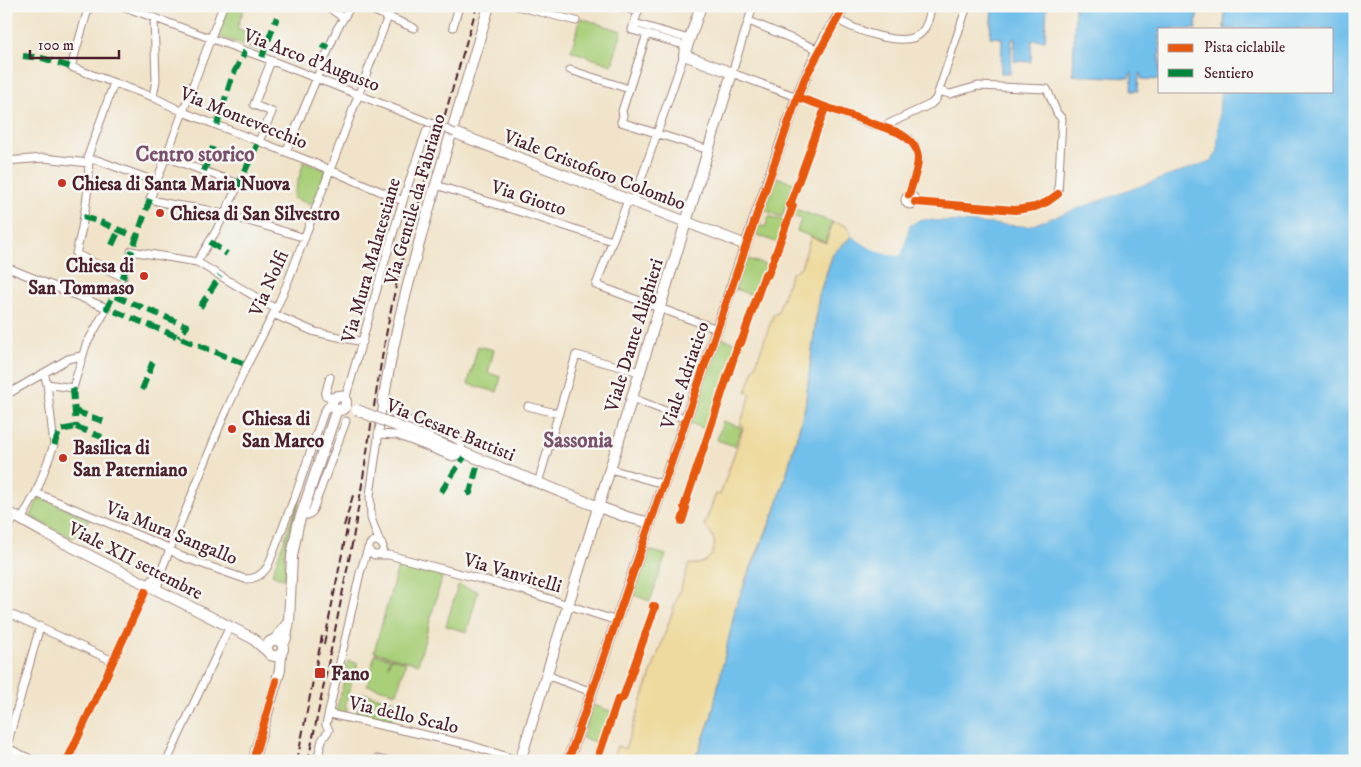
<svg xmlns="http://www.w3.org/2000/svg" width="1361" height="767" viewBox="0 0 1361 767" font-family="'IM FELL DW Pica',serif">
<rect width="100%" height="100%" fill="#f6f6f2"/>
<filter id="ink" filterUnits="userSpaceOnUse"><feTurbulence type="fractalNoise" baseFrequency=".02" numOctaves="2"/><feDisplacementMap in="SourceGraphic" scale="10" xChannelSelector="R" yChannelSelector="G"/><feConvolveMatrix kernelMatrix="1 2 1 2 8 2 1 2 1" color-interpolation-filters="sRGB"/></filter>
<filter id="wash" filterUnits="userSpaceOnUse"><feTurbulence type="fractalNoise" baseFrequency=".0096" numOctaves="4" result="noise"/><feDisplacementMap in="SourceGraphic" scale="20" xChannelSelector="R" yChannelSelector="G"/><feGaussianBlur stdDeviation="1.12" result="paint"/><feColorMatrix in="noise" values="0 0 0 0 0 0 0 0 0 0 0 0 0 0 0 0 0 1.4 0 .05"/><feComposite in="paint" operator="in"/></filter>
<g filter="url(#wash)">
<rect width="100%" height="100%" fill="#f0e3c9"/>
<path fill="#a9cf79" stroke="#7a7752" d="M226,6H245L237,28L263,38L258,51L215,35Z
M581,18L622,31L612,65L571,51Z
M304,161L328,171L315,206L293,198Z
M776,177L794,183L782,217L764,210Z
M795,209L832,222L825,242L797,231L801,219L793,216Z
M769,216L785,221L778,243L755,234L758,225L765,227Z
M745,258L769,266L766,273L763,272L755,296L735,289Z
M717,336L738,344L708,430L688,422Z
M478,346L494,350L488,373L501,377L497,392L468,384Z
M723,421L742,428L735,446L717,440Z
M311,466L287,542L285,554V580L272,574Z
M39,497L89,519L80,537L76,535L72,538L33,518L31,516Z
M646,549L666,555L650,601L631,594Z
M399,563L443,574L418,664L374,652Z
M458,585L478,591L467,632L446,626Z
M375,654L390,658L388,666L391,658L406,662L397,693L367,685Z
M348,661L357,663V670L354,672L345,706L347,709L346,714L344,715L336,712L347,670L345,665Z
M363,693L396,702L391,722L357,712Z
M593,705L613,712L609,724L606,723L599,743L582,738Z"/>
<path fill="#eeda9e" stroke="#9c7c64" d="M833,222L846,226L852,236L833,254L819,295L805,407L787,472L775,511L745,580L711,718L699,750L692,761H612L617,746L625,749L689,564C713,568 724,540 704,526L716,494L720,495L744,426L740,425L751,394L746,392L774,313L777,314L791,274L801,267L811,237L826,243Z"/>
<path fill="#71bfeb" stroke="#5e6f8b" d="M992,6H1047L1045,40H1032L1031,62L1014,61L1015,39H1012L1010,74L1001,73L1002,38L990,37Z
M1075,6H1198L1196,29H1160V80L1141,79V74H1139L1138,91H1131L1132,73L1130,74L1129,78L1073,75Z
M1225,6H1355V761H692L699,750L711,718L736,605L775,511L787,472L805,407L819,295L833,254L852,236C866,246 881,254 898,256L905,245L909,226L920,219L1028,226L1212,160L1217,152L1220,91H1332V29H1224Z"/>
<path fill="#f0e3c9" d="M1218,91H1220L1217,152L1212,160L1028,226L920,219L909,226L905,245L901,255L898,256L888,255L870,248L850,235L853,234L871,246L889,252L898,253L903,244L907,225L919,216L1028,223L1211,158L1214,152Z"/>
</g>
<g filter="url(#ink)">
<g fill="none" stroke-linecap="round" stroke-linejoin="round">
<g stroke="#9d817a" stroke-width="9">
<path id="street" d="M89,6L71,67L153,97L183,112L309,161L403,201
M122,6L262,57L433,124
M223,6L150,199C171,206 187,206 207,210C240,218 273,228 305,238
M327,6L343,18
M363,6L414,28
M517,6L576,21
M619,6L638,12L634,23
M753,6L732,73L870,124L897,132L909,138L915,145L918,153L919,160L909,195
M837,19C853,30 907,50 922,32C928,25 930,15 931,6
M749,21L819,50
M453,27L459,6
M647,34L622,111L623,116L621,122L709,150
M687,46L632,30L634,23L689,39
M570,70L629,89
M114,83L88,156C91,184 83,227 76,254L123,277
M153,97L156,80L154,18
M882,127L931,104L936,99L967,6
M259,141L272,112L254,105L271,61
M286,152L337,29L351,6
M166,157L239,184
M88,160H97L157,182
M6,161L44,158L89,163
M436,185L612,241
M905 200a5 5 0 1 1 10 0a5 5 0 1 1-10 0Z
M628,200L596,285L717,329
M915,202L1015,210L1035,207L1047,202L1058,194L1062,119L1057,113L1047,89L978,86L950,94L939,91
M633,203L684,55
M131,251L197,262L276,309
M197,262L216,231L237,188
M6,267L107,308L86,345L73,388L47,384
M273,314L315,332L363,342
M330,377L325,395L334,399
M6,395L68,359L81,356
M343,398L346,396C373,307 395,217 427,130
M632,398L686,419
M528,406L559,414
M378,434L397,435L453,457L458,455L462,445L459,441L454,438L395,415L383,403
M610,469L663,484
M538,483L576,355L640,372
M36,493L166,547L180,556L245,579C256,579 262,575 268,566L298,488L324,412L328,406L333,405
M301,514L308,515L312,512L346,421
M21,520L36,493L54,445L47,384L44,373
M6,531L15,517
M369 548a7 7 0 1 1 14 0a7 7 0 1 1-14 0Z
M380,543L371,518L370,495L383,403
M380,555H389L522,590L617,621
M157,589L162,569L223,418L247,365L276,309L287,284L392,6
M6,612L113,661
M546,675L592,692
M330,714L470,745L520,761
M6,749L40,626
M67,761L146,590L152,580L162,569
M167,761L230,626
M317,761L322,740L329,730L326,725L360,573L368,548
M376,761V759L386,761"/>
</g>
<g stroke="#9d817a" stroke-width="12">
<path id="secondary" d="M455,133L746,245
M332 403a7 7 0 1 1 14 0a7 7 0 1 1-14 0Z
M383,403C392,343 408,284 424,225C445,152 467,79 489,6
M387,422L596,506L627,517L650,523
M275,640L287,624
M283,645L286,638L289,621L292,556L298,525L337,409
M6,749L31,761
M520,761L732,73L684,55L701,6
M568,761L797,97C809,68 826,30 846,6"/>
</g>
<g stroke="#9d817a" stroke-width="12">
<path id="primary" d="M6,511L45,533L252,638L267,651
M267 648a8 8 0 1 1 16 0a8 8 0 1 1-16 0Z
M253,761L280,670L281,654"/>
</g>
<use href="#street" stroke="#fff" stroke-width="7"/>
<use href="#secondary" stroke="#fff" stroke-width="10"/>
<use href="#primary" stroke="#fff" stroke-width="10"/>
<path stroke="#4a1f2b" stroke-width="2" stroke-dasharray="8 4" stroke-linecap="butt" d="M344,526L354,492
M324,644L349,519
M297,761L322,636
M308,761C323,689 338,617 352,544C369,449 379,354 402,260L477,6"/>
<g stroke="#9d817a" stroke-width="9" stroke-linecap="butt">
<path id="street-bridge" d="M433,124L455,133"/>
</g>
<g stroke="#9d817a" stroke-width="12" stroke-linecap="butt">
<path id="secondary-bridge" d="M357,410L387,422"/>
</g>
<use href="#street-bridge" stroke="#fff" stroke-width="7"/>
<use href="#secondary-bridge" stroke="#fff" stroke-width="10"/>
<path stroke="#00873e" stroke-width="6" stroke-dasharray="12 6" stroke-linecap="butt" d="M322,45L329,48
M23,56L42,58L71,67
M262,57L277,17
M217,125L232,77L245,51
M204,171L213,147
M237,188L259,141
M150,199L123,277L107,308L247,365
M83,217L98,221L136,237
M210,242L227,254
M112,245L119,230
M115,296L187,326L179,338
M200,307L220,276
M73,388L76,427
M142,390L153,361
M75,411L108,423
M76,427L102,437
M54,445L60,430L76,427
M441,492L464,457
M467,494L470,493L478,463"/>
<g stroke="#f6f6f2" stroke-width="11">
<path id="cycleway" d="M797,97L897,132C929,148 917,167 909,195
M915,202L1015,210L1035,207L1047,202L1058,194
M682,521L686,508L684,507L739,342L741,343L765,274L768,275L793,206L790,205L824,111
M67,761L145,592
M253,761L276,681
M568,761L796,101L805,78L841,12
M597,761L618,699L623,698L655,607L653,606"/>
</g>
<use href="#cycleway" stroke="#e8590c" stroke-width="8"/>
</g>
</g>
<g fill="#c8321e" stroke="#f6f6f2" stroke-width="2">
<circle cx="62" cy="183" r="5"/>
<circle cx="160" cy="213" r="5"/>
<circle cx="144" cy="276" r="5"/>
<circle cx="232" cy="429" r="5"/>
<circle cx="63" cy="458" r="5"/>
<rect x="314" y="667" width="12" height="12" rx="2.5"/>
</g>
<g text-anchor="middle" stroke-width="5" stroke-linejoin="round" paint-order="stroke">
<g font-size="19" fill="#4a1f2b" stroke="#f6f6f2">
<text transform="translate(312 59) rotate(21)" y="7">Via Arco d'Augusto</text>
<text transform="translate(244 117) rotate(22)" y="7">Via Montevecchio</text>
<text transform="translate(595 169) rotate(21)" y="7">Viale Cristoforo Colombo</text>
<text transform="translate(529 197) rotate(18)" y="7">Via Giotto</text>
<text transform="translate(414 199) rotate(-74)" y="7">Via Gentile da Fabriano</text>
<text transform="translate(370 260) rotate(-74)" y="7">Via Mura Malatestiane</text>
<text transform="translate(268 283) rotate(-66)" y="7">Via Nolfi</text>
<text transform="translate(633 335) rotate(-73)" y="7">Viale Dante Alighieri</text>
<text transform="translate(684 375) rotate(-71)" y="7">Viale Adriatico</text>
<text transform="translate(451 429) rotate(22)" y="7">Via Cesare Battisti</text>
<text transform="translate(172 532) rotate(22)" y="7">Via Mura Sangallo</text>
<text transform="translate(136 560) rotate(27)" y="7">Viale XII settembre</text>
<text transform="translate(513 572) rotate(16)" y="7">Via Vanvitelli</text>
<text transform="translate(404 714) rotate(13)" y="7">Via dello Scalo</text>
</g>
<g font-size="19" font-weight="bold" fill="#4a1f2b" stroke="#f6f6f2" text-anchor="start">
<text x="72" y="190">Chiesa di Santa Maria Nuova</text>
<text x="170" y="220">Chiesa di San Silvestro</text>
<text x="134" y="272" text-anchor="end">Chiesa di<tspan x="134" dy="22">San Tommaso</tspan></text>
<text x="242" y="425">Chiesa di<tspan x="242" dy="22">San Marco</tspan></text>
<text x="73" y="454">Basilica di<tspan x="73" dy="22">San Paterniano</tspan></text>
<text x="331" y="680">Fano</text>
</g>
<g font-size="21" font-weight="bold" fill="#7a516c" stroke="#f6f6f2">
<text x="195" y="161">Centro storico</text>
<text x="578" y="447">Sassonia</text>
</g>
</g>
<rect width="1361" height="767" fill="none" stroke="#f6f6f2" stroke-width="25"/>
<rect x="1158" y="28" width="175" height="65" fill="#f6f6f2" stroke="#b1a0a2"/>
<rect x="1168" y="44" width="25" height="8" fill="#e8590c" stroke="#b1a0a2"/>
<text x="1204" y="52" font-size="15" fill="#4a1f2b">Pista ciclabile</text>
<rect x="1168" y="69" width="25" height="8" fill="#00873e" stroke="#b1a0a2"/>
<text x="1204" y="78" font-size="15" fill="#4a1f2b">Sentiero</text>
<path d="M30 50v8h89v-8" fill="none" stroke="#4a1f2b" stroke-width="2.5"/>
<text x="38" y="50" font-size="15" fill="#4a1f2b" stroke="#f6f6f2" stroke-width="4" paint-order="stroke">100 m</text>
</svg>
